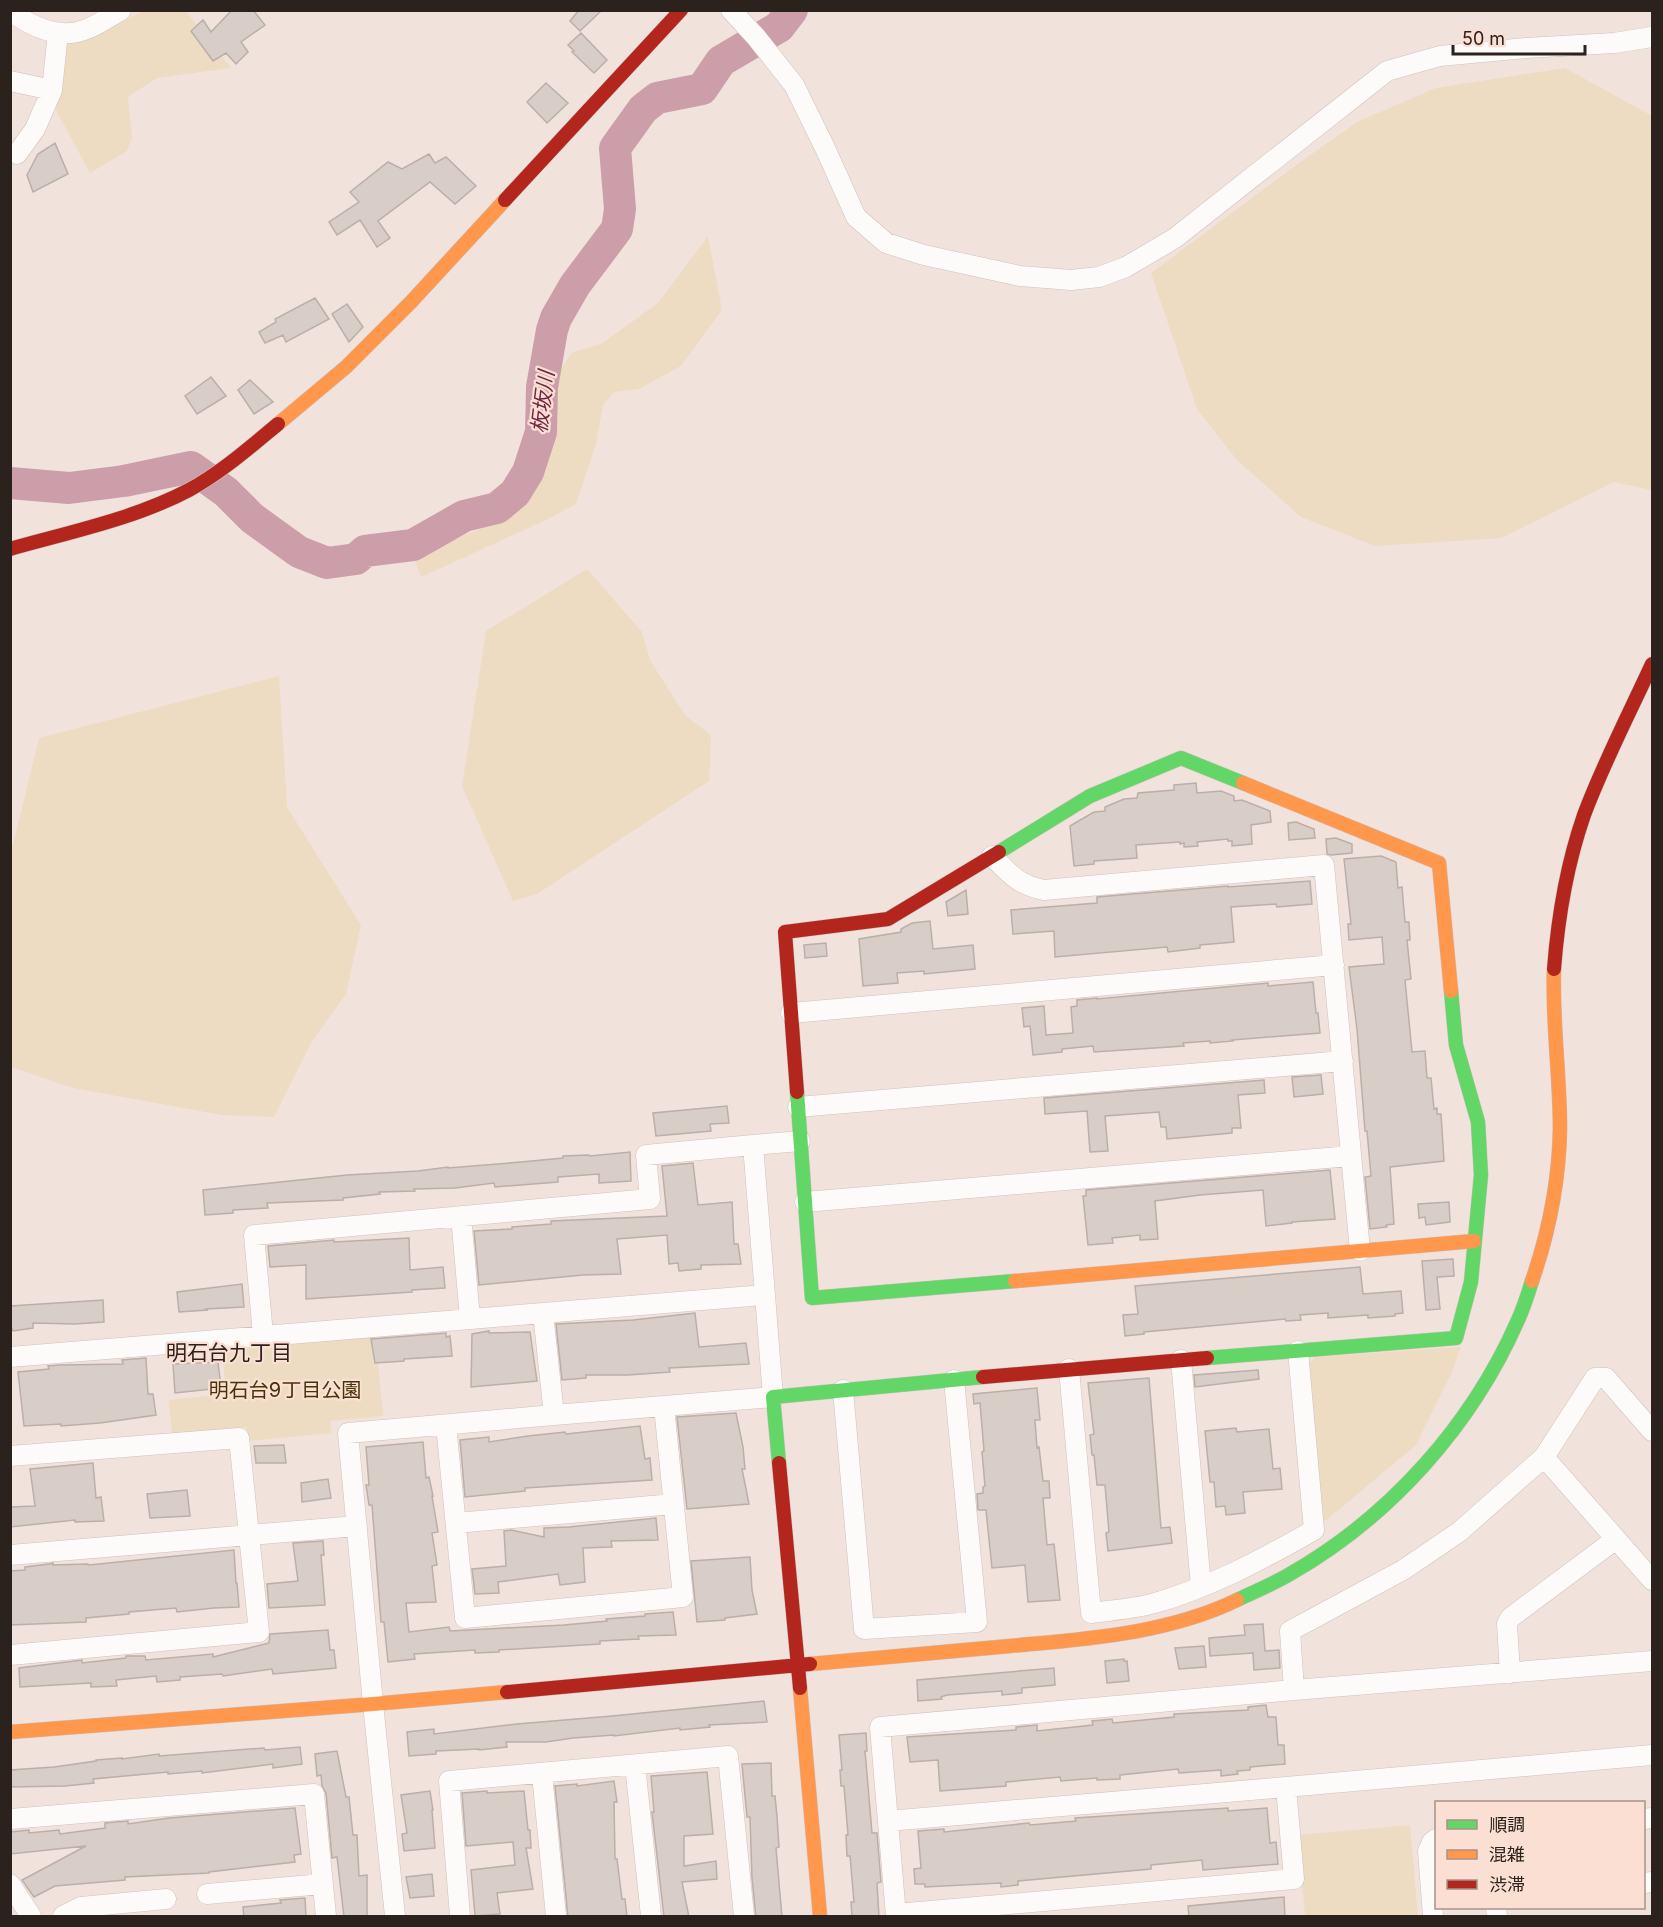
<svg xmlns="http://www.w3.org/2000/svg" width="1663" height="1927" viewBox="0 0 1663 1927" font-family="Inter,'Noto Sans JP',sans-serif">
<rect width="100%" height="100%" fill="#f2e2dc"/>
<path fill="#eddcc2" d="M143,11H186L231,68L157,78L128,97L132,138L127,151L90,173L56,110L61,81L62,49L71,41L114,26Z
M1565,68L1652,116V490L1614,482L1501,538L1375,546L1301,517L1237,460L1197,409L1151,273L1299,163L1357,122L1436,88Z
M708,236L722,310L681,366L639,389L614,392L603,405L596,444L576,504L546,520L421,577L413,555L491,525L531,494L558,372L573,352L601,344L658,303Z
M587,569L642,632L650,660L685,715L711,735L709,781L537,894L513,901L462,786L486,631Z
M279,676L287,807L361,925L346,994L312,1041L274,1117L222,1115L73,1088L11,1067V853L39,738Z
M375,1333L383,1416L330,1421L331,1433L248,1441L246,1427L172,1434L169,1400L226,1394L222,1348Z
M1461,1347L1452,1372L1416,1445L1324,1522L1305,1368L1315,1357Z
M1410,1825L1418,1916H1305L1298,1835Z"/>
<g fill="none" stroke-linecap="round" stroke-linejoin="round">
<path stroke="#cc9eaa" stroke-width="32" d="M10,483L69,488L124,481L191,467L226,492L252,518L299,552L327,563L356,559L365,551L413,545L464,516L497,508L515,493L528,472L541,432L542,387L552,330L556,318L575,285L617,229L620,209L615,148L643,109L657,98L702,89L721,61L779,27L792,10"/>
</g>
<path fill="#d8cdc7" stroke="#baafa9" stroke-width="1.5" d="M232,10H253L265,25L241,42L248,52L236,64L226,53L213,61L191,31L203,20L211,32Z
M579,10H602L580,31L570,21Z
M581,33L607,60L594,73L572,52L574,51L568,45Z
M546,83L568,103L547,123L527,102Z
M55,143L68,174L33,192L27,175L38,154Z
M429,154L435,163L446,157L476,186L455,204L430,182L378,221L390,238L377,247L360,220L337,235L329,222L359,202L350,192L388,162L402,169Z
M315,298L329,319L286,342L283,335L265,343L259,332L276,322L275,319Z
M347,304L363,327L349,342L332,314Z
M211,377L226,396L197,414L185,396Z
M250,380L273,402L254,414L238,390Z
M1196,783L1197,793L1221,791L1234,796V801L1242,800L1270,811L1271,822L1251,825L1252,844L1232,846V841H1228V839L1197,842L1198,846L1184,847V843L1180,844V842L1136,845L1137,858L1094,861V864L1074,866L1070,826L1094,812L1105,811V807L1124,799L1137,798L1138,793L1174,790V785Z
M1296,822L1314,829L1315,838L1289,840L1288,823Z
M1336,838L1352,844V853L1331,855L1327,854L1326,839Z
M1381,856L1396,862L1398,888L1402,887L1405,922H1409L1410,940H1407L1411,979L1405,980L1412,1052L1425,1051L1427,1078H1431L1434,1109L1437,1108V1114H1441L1444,1161L1390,1167L1394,1224L1386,1225L1387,1227L1370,1229L1365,1177L1371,1176L1367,1131H1365L1357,1029L1349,967L1384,964L1382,937L1349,940L1348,924H1351L1344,859Z
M1310,881L1312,904L1277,907L1276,904L1231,907L1234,942L1200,945V948L1168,952L1167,947L1055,957L1054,931L1013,934L1011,910L1097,903V897L1228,886V887Z
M966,890L968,914L948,916L946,902Z
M930,921L933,949L973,945L975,969L924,974V971L897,973L898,983L863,986L859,939L901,932V929L912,923Z
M826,943L827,956L805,958L804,945Z
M1313,982L1316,1013H1318L1320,1033L1232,1040L1233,1041L1210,1043V1041L1183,1043L1184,1046L1094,1052L1093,1046L1062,1049V1052L1033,1055L1030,1026L1024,1027L1022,1008L1044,1006L1046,1035L1073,1033L1071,1007L1077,1006V1000L1097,998V999L1268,983V986Z
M1321,1075L1323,1094L1294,1097L1292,1077Z
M1264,1080L1265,1093L1238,1095L1241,1128H1232V1133L1167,1139L1166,1127H1161L1159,1112L1105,1116L1108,1151L1090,1152L1087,1111L1045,1114L1044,1098Z
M727,1106L729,1123L710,1124L711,1131L656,1136L653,1113Z
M630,1152L631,1181L599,1183V1174L558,1177V1182L495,1187L494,1183L455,1188L414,1189L415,1191L379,1192L380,1194L343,1198V1200L267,1203L268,1208L233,1210V1213L205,1215L203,1190L347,1175L418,1171L448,1167V1168L521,1162L563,1158V1156L589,1155L590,1156Z
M693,1163L698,1205L732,1202L734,1244H738L741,1264L701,1265V1269L679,1271L678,1263L669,1264L667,1235L617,1239L621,1274L583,1275L479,1285L474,1231L512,1229V1227L551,1224V1221L667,1216L662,1166Z
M1330,1170L1335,1219L1292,1222V1223L1266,1226L1263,1190L1200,1195L1155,1201L1158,1239L1140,1240V1235L1112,1238L1113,1243L1088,1245L1083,1196H1086V1190Z
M1449,1202L1450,1222L1426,1225L1425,1217L1419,1218L1418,1204Z
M409,1238L410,1270L443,1267L445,1288L412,1290V1292L306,1299V1265L270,1267L268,1246L334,1240V1242Z
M1453,1259L1454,1276L1437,1277L1440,1309L1426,1310L1422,1261Z
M1360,1267L1363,1294L1401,1291L1403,1313L1395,1314V1316L1368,1318V1315L1328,1318V1313L1300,1315L1301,1320L1286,1321L1285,1319L1253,1322L1144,1332V1334L1125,1336L1123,1315L1138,1314L1135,1286Z
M242,1284L244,1307L206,1309L207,1310L179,1312L177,1292Z
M103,1300L104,1322L75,1324L33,1323V1328L13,1331L10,1324V1306Z
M695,1313L699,1347L746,1343L749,1364L669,1368L670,1372L628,1375H586V1378L562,1380L556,1324L633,1320Z
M489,1331V1333L530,1332L537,1381L471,1387L472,1334Z
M446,1333V1337L450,1336L452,1356L404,1359V1361L375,1363L371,1339Z
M146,1358L148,1394H153L156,1415L100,1423L61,1426V1424L24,1426L18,1372L49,1369L48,1366L60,1365L123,1364L122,1360Z
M218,1362L221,1388L175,1393L173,1364Z
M1258,1370L1259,1379L1195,1387L1194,1375Z
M1149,1378L1161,1528L1170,1527L1172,1543L1108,1551L1106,1533L1109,1532L1105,1485H1097L1094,1455H1092L1090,1435L1094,1434L1088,1383Z
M1037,1388L1040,1420H1035L1037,1448L1039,1447L1043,1481H1049L1050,1498H1043L1047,1545L1054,1544L1060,1600L1028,1602L1025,1565L992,1568L986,1510H978L977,1494L983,1493V1487L985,1486L982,1452L984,1451L980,1403L974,1404L973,1394Z
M736,1413L743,1447L745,1469H742L749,1504L687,1509L677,1417Z
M640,1426L645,1459L650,1458L652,1480L525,1488V1491L465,1497L460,1440L489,1437V1442L528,1436L565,1432L566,1434Z
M1236,1428L1237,1432L1269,1429L1273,1469L1280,1468L1282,1489L1243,1492L1245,1513L1226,1515L1225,1506L1216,1507L1214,1482H1210L1205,1431Z
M423,1442L426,1478L429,1477L433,1496H432L438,1532L432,1533L437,1565L432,1566L436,1602L406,1603L409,1632L449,1627L450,1631L564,1625L607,1621L606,1619L645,1616V1614L673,1612L676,1635L638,1636L639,1639L600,1641V1644L499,1650V1652L475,1653V1650L414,1654L415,1659L388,1662L384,1622H381L372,1505H369L366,1485H369L366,1447Z
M284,1445L286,1463H256L254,1446Z
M93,1463L96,1498L101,1497L104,1521L75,1522V1520L10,1527V1507L35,1506L30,1469Z
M328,1479L331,1498L302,1502L301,1483Z
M187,1490L190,1516L150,1518L147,1494Z
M656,1518L658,1540L611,1541L612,1547L583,1548L585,1582L560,1585L558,1574L498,1582L499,1593L475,1594L472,1569L506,1566L504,1531L511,1530L544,1537V1528L569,1527Z
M323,1541L324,1555H321L325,1605L269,1608L267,1584L298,1581L293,1543Z
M234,1550L236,1583H237L239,1607L214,1608L177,1612L176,1608L129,1612V1614L86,1618V1622L10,1625V1571L25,1570V1567L49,1564L53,1563V1565L88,1564L89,1565Z
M750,1557L752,1590L757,1614L725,1618V1620L697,1622L691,1561Z
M1263,1624L1265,1651L1279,1650L1280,1668L1254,1670L1253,1653L1210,1656L1209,1638L1245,1635L1244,1625Z
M328,1630L330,1650H334L336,1668L273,1674L272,1669L223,1676L222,1674L180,1677V1680L157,1682L156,1676L116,1680L117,1686L91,1687V1683L20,1687L19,1668L82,1660V1663L126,1658V1656H145L146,1660L213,1654V1657L269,1643L270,1634Z
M1204,1646L1206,1667L1179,1669L1175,1648Z
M1124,1659V1661H1127L1129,1681L1107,1683L1105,1661Z
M1054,1668L1055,1685L1022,1688V1693L1002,1695V1691L947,1695L941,1697L942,1699L918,1701L917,1680Z
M764,1701L767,1722L709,1725L710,1727L680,1730V1728L614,1736V1735L573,1738L546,1742H506L507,1747L479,1750V1749L436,1751V1754L409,1756L407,1732L434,1729V1734L517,1724L612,1716Z
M1266,1705L1268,1717H1276L1278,1745H1284L1285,1764L1250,1767V1770L1237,1771L1238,1774L1221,1776V1770L1179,1773L1178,1769L1120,1775V1779L1097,1780V1778L1061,1781L1060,1777L1006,1782V1786L940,1791L938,1760L910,1762L907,1737L1016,1730V1727L1037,1725V1731L1093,1725L1092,1721L1112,1719L1113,1723L1174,1717V1714L1248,1710V1707Z
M866,1733L867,1751H865L872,1833H877L881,1882L877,1883L879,1917H852L851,1902H854L850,1856H847L846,1835H848L844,1786H841L840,1770H842L839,1735Z
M300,1747L302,1764L273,1768V1764L202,1773V1771L168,1774V1772L93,1779L94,1783L65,1786L10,1787V1770L54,1767L96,1761V1760L122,1758V1759L159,1754V1756L264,1748L265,1750Z
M337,1751L346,1797H349L353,1835H357L359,1876L367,1875V1917H344L337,1857L332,1858L326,1793L322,1786L321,1775L317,1776L315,1754Z
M771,1763L772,1796H775L777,1816L779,1847L776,1848L782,1917H756L752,1878L750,1817H747L742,1764Z
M707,1772L713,1834L684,1836V1866L716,1861L717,1879L682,1882L689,1917H664L652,1812H654L651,1776Z
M614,1781L617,1802H614L615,1859H617L622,1899H625L627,1917H568L555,1786L577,1784V1786Z
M430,1791L433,1810H432L435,1848L404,1851L402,1834L407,1833L401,1795Z
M487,1791V1793L524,1791L528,1830H530L531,1848H526L533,1889L497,1893L500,1914L475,1916L471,1870L515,1865L513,1842L466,1846L462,1793Z
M295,1808L301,1854L294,1855L295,1862L209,1872V1873L125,1877V1880L55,1886L34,1897L22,1880L86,1846L10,1854V1832L29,1830V1833L59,1830L60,1834L105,1828V1823L128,1821V1824L169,1818Z
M1228,1808V1811L1267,1808L1270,1843L1276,1842L1278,1864L1203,1870L1202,1860L1151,1865V1869L1018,1881V1885L1001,1887V1883L925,1887V1884H915L914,1869L921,1868L918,1831L944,1829V1832L1029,1823L1030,1825L1076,1821L1075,1818Z
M432,1874L434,1896L410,1898L406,1877Z
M1284,1897L1285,1917H1189L1188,1906Z
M305,1898L306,1917H244L243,1907L281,1903L280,1900Z"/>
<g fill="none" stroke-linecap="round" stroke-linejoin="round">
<g stroke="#cdc1bc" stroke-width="21">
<path id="street" d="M731,10L756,37L794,85L825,148L856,217L886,243L924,255L1020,276L1071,280L1099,277L1126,267L1175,238L1387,71L1440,56L1526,48L1614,43L1652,37
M10,11C31,26 58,40 84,30C97,26 109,17 121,10
M10,81L52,90
M17,154L35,129L52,90L58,33
M992,856C1011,875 1017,884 1044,890L1324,865L1360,1251
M791,1013L1334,965
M798,1107L1343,1061
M753,1145L800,1141
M805,1202L1351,1156
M461,1216L470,1319
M263,1335L254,1235L650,1199L646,1155L753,1145L765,1295L543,1313
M10,1357L543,1313L554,1415L348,1433L373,1704L395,1916
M1181,1360L1201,1587
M1069,1369L1091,1613C1112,1610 1134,1609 1155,1603C1211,1587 1263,1559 1314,1530L1298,1351
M843,1390L864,1629L977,1622L954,1380
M554,1415L773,1397L765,1295
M446,1425L465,1618L683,1597L664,1406
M10,1456L239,1438L259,1632L10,1655
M1544,1457L1652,1580
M456,1523L674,1504
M10,1555L357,1526
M1510,1673L1507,1624L1510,1618L1616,1539
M1294,1690L1652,1661
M635,1765L651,1916
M542,1774L556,1916
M1286,1787L1652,1755
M10,1819L314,1794L326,1916
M1644,1819L1652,1818
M888,1821L1286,1787L1294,1879L896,1914
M1644,1883L1652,1882
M10,1884L31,1916
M207,1894L323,1884
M1496,1908L1497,1916
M63,1916L81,1907L166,1899
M460,1916L449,1781L728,1756L744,1916
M896,1916L880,1727L1294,1690L1290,1631L1403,1570L1459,1532L1544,1457L1595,1378H1606L1652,1431
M1433,1916L1428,1851L1432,1842L1436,1839"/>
</g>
<g stroke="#cdc1bc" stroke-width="15">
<path id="fast" d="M999,852L1090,796L1181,758L1243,783
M797,1092L812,1298L1015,1281
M1207,1358L1456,1338L1471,1282L1481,1175L1478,1122L1456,1045L1451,991
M779,1463L773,1397L983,1377
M1237,1600C1254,1592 1273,1584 1290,1574C1390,1517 1472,1425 1518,1320C1524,1307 1528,1294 1532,1281"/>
</g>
<g stroke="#cdc1bc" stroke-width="15">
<path id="slow" d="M278,424L346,367L411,302L505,200
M1243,783L1439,863L1451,991
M1015,1281L1474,1241
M1532,1281C1549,1232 1559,1180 1560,1129C1560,1075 1552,1022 1554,969
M810,1664C877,1658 943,1652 1010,1646C1085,1639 1167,1634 1237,1600
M800,1688L820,1916
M10,1732L373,1704L507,1692"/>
</g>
<g stroke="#cdc1bc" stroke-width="15">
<path id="jam" d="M505,200L681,10
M10,549C70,532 134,519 189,490C222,472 250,447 278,424
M1554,969C1558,917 1567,864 1584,815C1603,764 1629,714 1652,664
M797,1092L785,932L888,919L999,852
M983,1377L1207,1358
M779,1463L800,1688
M507,1692L810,1664"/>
</g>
<use href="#street" stroke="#fdfbfa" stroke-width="20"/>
<use href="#fast" stroke="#63d668" stroke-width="14"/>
<use href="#slow" stroke="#ff974d" stroke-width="14"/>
<use href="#jam" stroke="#b3261e" stroke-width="14"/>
</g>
<g text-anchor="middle" stroke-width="4.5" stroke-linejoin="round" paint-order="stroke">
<g font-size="20" fill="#453507" stroke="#fbdfd3">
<text x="285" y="1397">明石台9丁目公園</text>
</g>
<g font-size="21" font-style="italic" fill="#6f2744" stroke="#fbdfd3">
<text transform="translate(543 402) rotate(-83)" y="7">板坂川</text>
</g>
<g font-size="21" fill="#2b211d" stroke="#fbdfd3">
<text x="229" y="1360">明石台九丁目</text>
</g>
</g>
<rect width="1663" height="1927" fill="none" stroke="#2b211d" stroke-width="24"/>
<rect x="1435" y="1801" width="210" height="108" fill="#fbdfd3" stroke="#a8938a" stroke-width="1.5"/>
<rect x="1447" y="1820" width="30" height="9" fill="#63d668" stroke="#a8938a" stroke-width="1.5"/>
<text x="1489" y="1831" font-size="18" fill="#2b211d">順調</text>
<rect x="1447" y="1850" width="30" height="9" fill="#ff974d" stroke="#a8938a" stroke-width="1.5"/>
<text x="1489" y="1861" font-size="18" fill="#2b211d">混雑</text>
<rect x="1447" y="1880" width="30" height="9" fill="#b3261e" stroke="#a8938a" stroke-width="1.5"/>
<text x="1489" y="1891" font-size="18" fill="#2b211d">渋滞</text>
<path d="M1453 45v9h132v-9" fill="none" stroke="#2b211d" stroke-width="3"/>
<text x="1462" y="45" font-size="18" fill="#2b211d" stroke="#fbdfd3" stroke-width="4.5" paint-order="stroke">50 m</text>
</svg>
